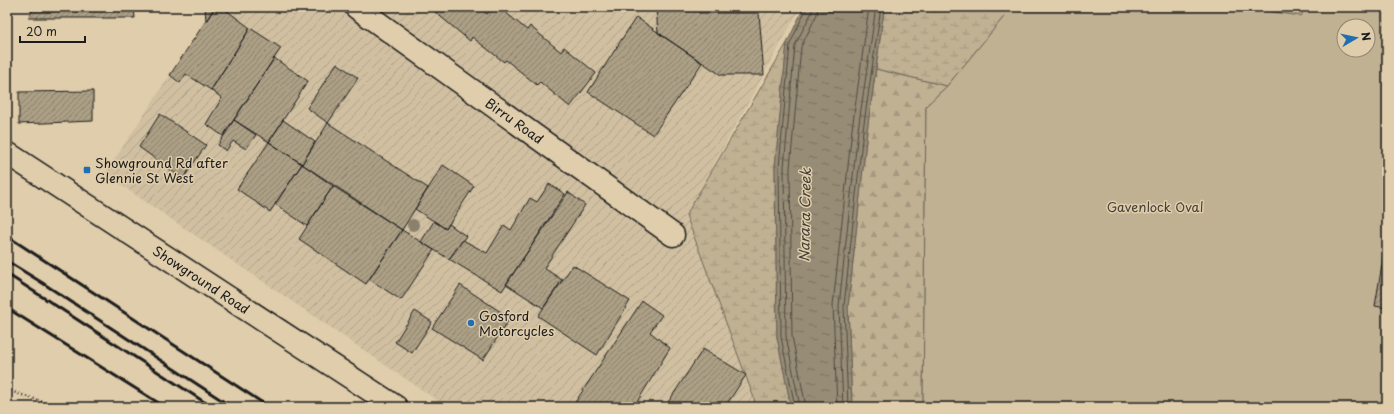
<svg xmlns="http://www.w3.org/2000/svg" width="1394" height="414" viewBox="0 0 1394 414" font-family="'Playpen Sans',sans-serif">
<defs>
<pattern id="industrial-furrows" width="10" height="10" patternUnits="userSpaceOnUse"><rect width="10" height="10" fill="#d0bfa0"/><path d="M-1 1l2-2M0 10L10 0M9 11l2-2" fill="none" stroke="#b2a489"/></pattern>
<pattern id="forest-firs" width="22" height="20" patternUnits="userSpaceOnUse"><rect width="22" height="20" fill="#c0b193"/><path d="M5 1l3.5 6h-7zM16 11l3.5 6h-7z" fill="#a4987e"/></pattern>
<pattern id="wetland-marsh" width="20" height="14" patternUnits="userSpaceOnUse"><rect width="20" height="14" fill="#c0b193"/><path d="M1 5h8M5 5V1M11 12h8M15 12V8" fill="none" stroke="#a4987e"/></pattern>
<pattern id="water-ripples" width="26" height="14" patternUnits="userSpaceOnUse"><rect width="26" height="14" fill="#978c76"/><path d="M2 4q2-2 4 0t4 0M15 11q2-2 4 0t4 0" fill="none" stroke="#7a7260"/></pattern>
<pattern id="building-hatch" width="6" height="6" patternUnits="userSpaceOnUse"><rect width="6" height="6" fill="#ac9f85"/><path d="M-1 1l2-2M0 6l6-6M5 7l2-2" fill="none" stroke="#8b816c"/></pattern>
</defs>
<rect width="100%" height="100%" fill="#dfcdab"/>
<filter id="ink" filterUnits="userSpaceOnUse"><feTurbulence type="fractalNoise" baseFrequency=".025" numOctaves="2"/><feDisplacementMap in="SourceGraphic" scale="8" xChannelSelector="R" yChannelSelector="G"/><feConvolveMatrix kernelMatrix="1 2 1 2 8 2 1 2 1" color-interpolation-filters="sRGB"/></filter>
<g filter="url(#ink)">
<path fill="url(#industrial-furrows)" d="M215,7H801L686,215L754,398L755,407H447L105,174Z"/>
<path fill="url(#forest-firs)" stroke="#6e6658" d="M876,69L947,86L926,106L923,407H852L848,307L867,131Z"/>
<path fill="url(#wetland-marsh)" stroke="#6e6658" d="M886,7H1014L1003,18L947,86L876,69L884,10Z
M1238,7H1306L1301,16Z
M787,43L775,167L777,337L791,407H755L754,398L686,215Z"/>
<path fill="#c0b193" stroke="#6e6658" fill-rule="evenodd" d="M1014,7H1238L1301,16L1306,7H1387V407H923L926,106L947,86L1003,18ZM1344,26H1368V50H1344Z"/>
<path fill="url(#water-ripples)" stroke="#665f52" d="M804,7H886L884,10L867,131L848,307L852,407H791L777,337L775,167L787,43Z"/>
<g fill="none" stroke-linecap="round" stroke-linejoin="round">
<path stroke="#4d4940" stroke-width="1" d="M795,407L781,337L779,167L790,44L807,7
M800,407L786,336L784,167L795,45L812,12V7
M806,407L792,336L790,168L801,47L817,14L818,7
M837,407L833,305L852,129L869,7
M843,407L839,306L858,130L876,7
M848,407L844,306L863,130L881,7"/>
</g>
<path fill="url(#building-hatch)" stroke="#1c1c1c" d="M35,7H134L135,18H28Z
M205,7H215L206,22Z
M215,7H222L250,28L211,90L186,74L180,83L170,75Z
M439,7H479L487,14L493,7H499L527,30L530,26L561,52L564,47L596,73L570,107L540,82L537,85L506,60L504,62L472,37L470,41L435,12Z
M656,7H699V13H759L764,75H721L658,33Z
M636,17L702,63L653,135L588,92Z
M250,28L281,48L223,136L206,124L222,98L211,90Z
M274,58L308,81L269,142L234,120Z
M337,63L358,78L328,123L307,108Z
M93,91V121L19,124V92Z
M160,114L206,145L183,179L139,147Z
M234,120L256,135L246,149L233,141L226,151L218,145Z
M283,120L315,142L302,164L269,142Z
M328,123L428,188L402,230L302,164Z
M269,142L302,164L270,212L237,189Z
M302,164L333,186L307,226L275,204Z
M443,165L474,186L446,229L415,209Z
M549,184L565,194L502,291L449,259L463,240L487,253L504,225L511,230L530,198L537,202Z
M333,186L402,230L366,284L299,239Z
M568,192L585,205L544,268L562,280L543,308L506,284Z
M434,221L446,229L449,224L466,236L449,259L421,242Z
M402,230L434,250L401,300L369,279Z
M1384,253L1387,254V308L1375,306Z
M573,265L630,301L597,355L538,316Z
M460,285L510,318L483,360L432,328Z
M642,301L662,315L650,332L670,348L634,407H572Z
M415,311L432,322L412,353L395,342Z
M703,349L746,375L725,407H665Z"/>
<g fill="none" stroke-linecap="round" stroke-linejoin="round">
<g stroke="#1c1c1c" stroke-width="25">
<g id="minor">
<path id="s1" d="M356,7L673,235"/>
<path id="s2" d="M7,153L396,407"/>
</g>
</g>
<path stroke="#1c1c1c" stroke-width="2.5" stroke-dasharray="1 3" stroke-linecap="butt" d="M7,390L53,405L54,407"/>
<use href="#minor" stroke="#dfcdab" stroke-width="22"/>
<path stroke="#1c1c1c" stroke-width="3" d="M7,236L269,407
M7,261L41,282L232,407
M7,274L212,407
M7,308L165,407"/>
</g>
<circle fill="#8a806d" cx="413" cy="225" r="6"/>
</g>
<g fill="#1f6fb2" stroke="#dfcdab" stroke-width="1.5">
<rect x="83" y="166" width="8" height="8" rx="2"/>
<circle cx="471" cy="323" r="4"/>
</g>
<g text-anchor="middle" stroke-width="3" stroke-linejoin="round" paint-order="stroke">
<g font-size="13" fill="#1c1c1c" stroke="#dfcdab">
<text dy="5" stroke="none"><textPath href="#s1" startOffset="195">Birru Road</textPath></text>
<text dy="5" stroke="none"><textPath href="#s2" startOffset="232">Showground Road</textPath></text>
</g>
<g font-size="13" fill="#1c1c1c" stroke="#dfcdab" text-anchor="start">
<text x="95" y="168">Showground Rd after<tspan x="95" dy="15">Glennie St West</tspan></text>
<text x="479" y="321">Gosford<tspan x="479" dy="15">Motorcycles</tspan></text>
</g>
<g font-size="13" fill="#45413a" stroke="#dfcdab">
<text x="1155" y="212">Gavenlock Oval</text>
</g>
<g font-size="14" font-style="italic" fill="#413e37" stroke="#dfcdab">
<text transform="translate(805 215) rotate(-89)" y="5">Narara Creek</text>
</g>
</g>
<rect width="1394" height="414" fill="none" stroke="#dfcdab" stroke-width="24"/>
<rect x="12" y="12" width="1370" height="390" fill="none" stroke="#1c1c1c" stroke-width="1.5" filter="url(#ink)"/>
<g transform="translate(1356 38) rotate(81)"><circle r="19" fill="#dfcdab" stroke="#918672"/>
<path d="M0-3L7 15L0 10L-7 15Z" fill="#1f6fb2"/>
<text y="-6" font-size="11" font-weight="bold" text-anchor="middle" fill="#1c1c1c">N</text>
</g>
<path d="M20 36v6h65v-6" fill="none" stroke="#1c1c1c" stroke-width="2"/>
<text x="26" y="36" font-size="12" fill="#1c1c1c" stroke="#dfcdab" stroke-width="3" paint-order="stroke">20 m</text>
</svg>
